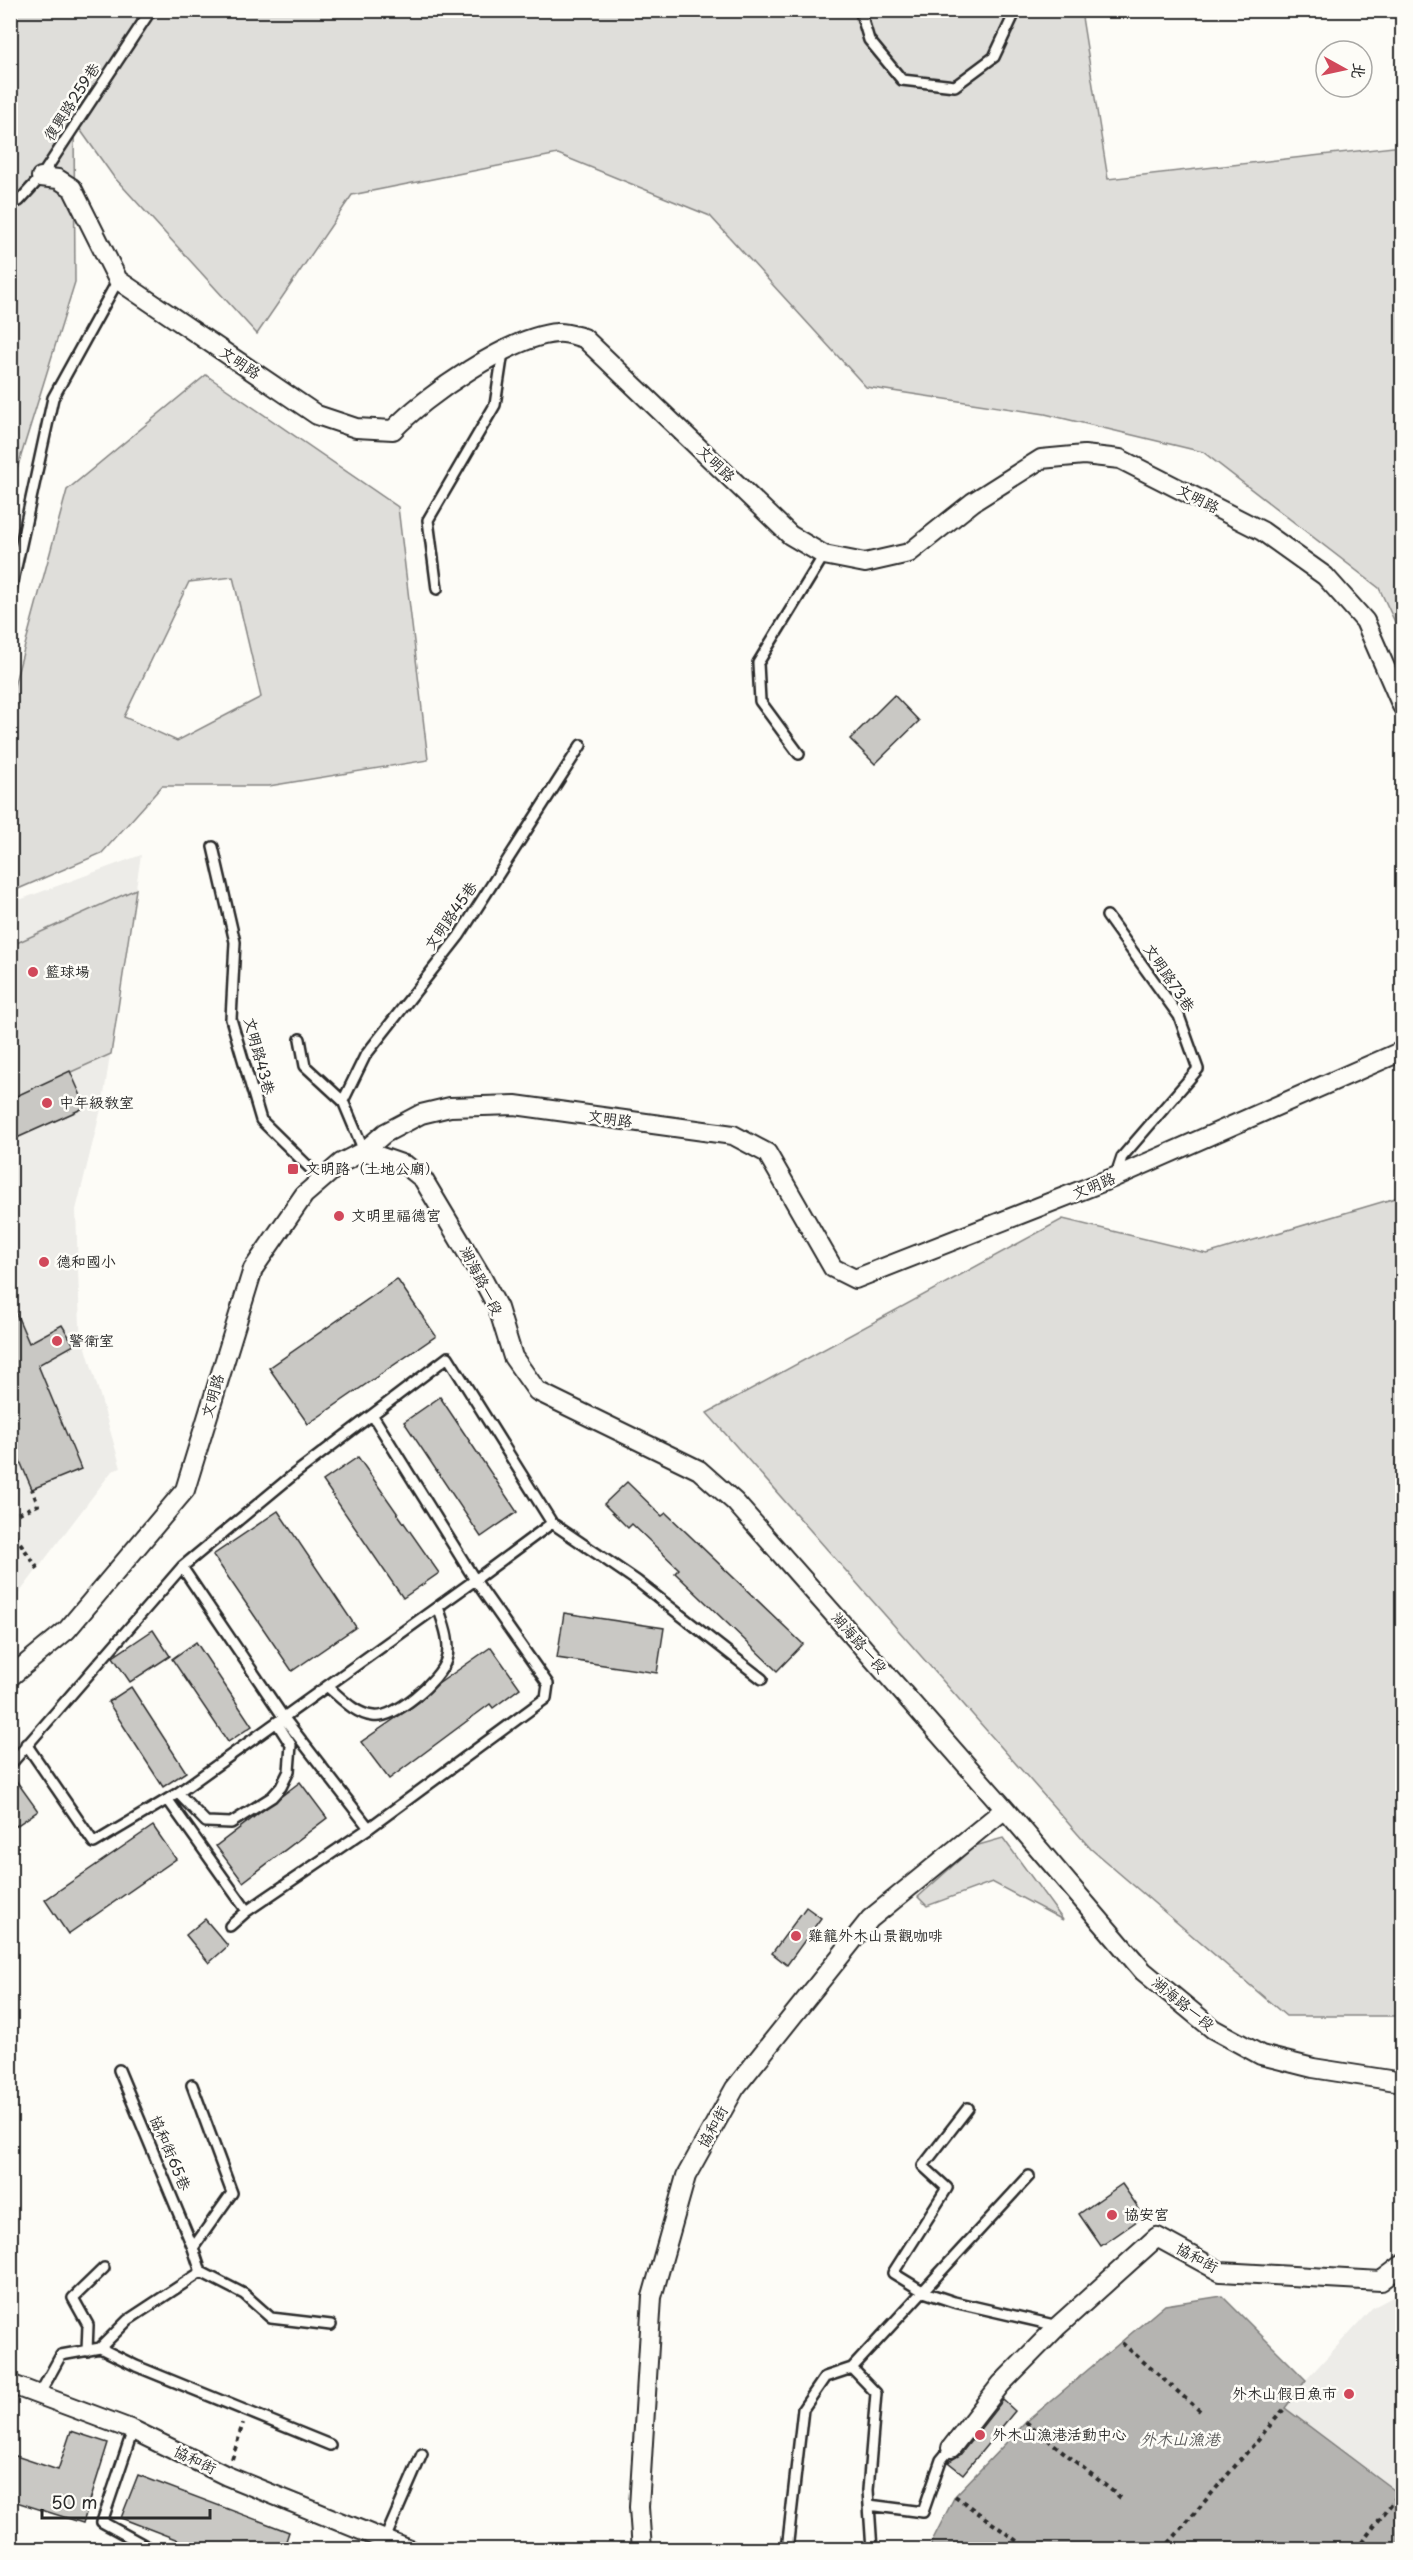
<svg xmlns="http://www.w3.org/2000/svg" width="1413" height="2560" viewBox="0 0 1413 2560" font-family="'Playpen Sans','LXGW WenKai TC',sans-serif">
<rect width="100%" height="100%" fill="#fdfcf7"/>
<filter id="ink" filterUnits="userSpaceOnUse"><feTurbulence type="fractalNoise" baseFrequency=".0167" numOctaves="2"/><feDisplacementMap in="SourceGraphic" scale="12" xChannelSelector="R" yChannelSelector="G"/><feConvolveMatrix kernelMatrix="1 2 1 2 8 2 1 2 1" color-interpolation-filters="sRGB"/></filter>
<g filter="url(#ink)">
<path fill="#edece8" d="M141,855L103,1101L76,1210L80,1327L121,1468L112,1471L11,1604V903Z
M1402,2292V2496L1285,2408L1306,2380L1372,2308Z"/>
<path fill="#dfdeda" stroke="#858482" stroke-width="1.5" fill-rule="evenodd" d="M11,11H1081L1108,179L1402,146V637L1379,588L1203,452L1045,414L866,387L710,216L558,154L352,195L257,334L113,176L74,121L75,282L11,488Z
M206,375L398,507L428,760L269,786H162L102,853L11,892V697L67,490ZM233,577L261,697L177,741L124,717L189,582Z
M136,889L111,1054L11,1099L10,946Z
M1402,1196V2016H1286L1091,1849L707,1413L1063,1219L1207,1254Z
M1003,1838L1063,1920L992,1882L927,1906L918,1897L975,1846Z"/>
<path fill="#b5b4b1" stroke="#7e7d7b" stroke-width="1.5" d="M1222,2296L1306,2380L1285,2408L1402,2496V2549H932L931,2543L955,2496L1026,2422L1165,2305Z"/>
<path fill="#c9c8c4" stroke="#2b2b2b" stroke-width="1.5" d="M894,695L919,721L875,764L850,739Z
M70,1071L86,1107L10,1141V1099Z
M397,1279L436,1336L308,1424L269,1368Z
M10,1299L29,1343L62,1325L74,1345L38,1365L81,1469L32,1489L10,1438Z
M440,1397L517,1512L481,1537L404,1422Z
M358,1457L439,1573L403,1598L323,1481Z
M627,1482L662,1516L666,1513L803,1644L777,1671L675,1573L679,1569L632,1524L628,1528L604,1504Z
M278,1511L356,1627L292,1671L213,1555Z
M564,1613L664,1628L657,1673L557,1658Z
M153,1630L170,1656L130,1682L113,1657Z
M196,1642L252,1726L228,1742L172,1659Z
M491,1647L520,1688L493,1708L490,1704L389,1779L361,1742L419,1702L438,1684Z
M131,1687L186,1772L163,1787L108,1702Z
M10,1772L38,1811L10,1830Z
M300,1782L327,1818L243,1882L216,1846Z
M153,1826L176,1859L68,1934L45,1900Z
M806,1907L821,1918L787,1965L772,1953Z
M205,1919L228,1946L209,1963L186,1935Z
M1122,2184L1144,2216L1101,2246L1079,2214Z
M1003,2400L1015,2411L963,2474L948,2462L960,2455Z
M71,2431L108,2443L83,2523L10,2500V2454L58,2470Z
M138,2475L289,2532L283,2550H204L121,2518Z"/>
<g fill="none" stroke-linecap="round" stroke-linejoin="round">
<g stroke="#2b2b2b" stroke-width="14">
<path id="lane" d="M860,10L869,40L902,80L955,86L994,57L1016,10
M10,202L19,201L41,177L151,10
M437,589L428,520L495,405L503,352
M10,595L53,398L118,280
M799,754L760,701L758,663L824,555
M213,847L235,942L231,1019L261,1120L320,1178
M1107,916L1179,1016L1198,1069L1122,1157L1116,1175
M300,1039L305,1066L343,1101
M364,1151L343,1101L365,1056L459,936L581,745
M182,1567L284,1718L369,1828L546,1698L548,1684L475,1580L552,1523L637,1581L762,1679
M328,1687C341,1698 355,1714 373,1716C394,1720 440,1680 446,1660C452,1644 443,1622 438,1607
M26,1744L94,1843L178,1793L475,1580L373,1416
M10,1765L182,1567L293,1475L448,1357L552,1523
M178,1793L206,1822L231,1823L272,1797L281,1787L289,1771L291,1745L277,1723
M168,1800L247,1911L369,1828
M230,1926L247,1911
M119,2070L193,2248
M968,2108L923,2166L947,2188L893,2273L924,2292L954,2302L1058,2326
M201,2272L244,2294L271,2318L331,2325
M100,2348L128,2320L201,2272L193,2248L232,2193L192,2085
M87,2351L88,2325L73,2298L104,2268
M852,2368L876,2393L868,2490L872,2550
M39,2395L61,2355L100,2348L136,2366L330,2445
M133,2430L102,2522L153,2550
M869,2505L923,2512L941,2460L951,2448
M385,2539L422,2454
M787,2550L803,2409L825,2377L852,2368L1029,2176"/>
</g>
<g stroke="#2b2b2b" stroke-width="22">
<path id="street" d="M41,177L58,179L72,188L118,280L317,415L356,428L393,430C425,396 511,336 557,333C566,332 576,336 584,338L790,535L824,555L865,563L909,553L973,502L1041,459L1084,455L1120,459L1262,531L1325,576L1365,621L1402,706
M364,1151L407,1166L423,1179L481,1276L498,1308L513,1357L537,1391L699,1470L735,1502L1005,1809L1143,1971L1213,2029L1261,2055L1313,2068L1402,2082
M10,1677L67,1630L185,1490L253,1269L304,1195L341,1163L364,1151L385,1133L421,1114L450,1107L515,1105L733,1135L767,1153L833,1268L855,1279L1115,1177L1402,1051
M10,2384L133,2430L227,2476L410,2550
M951,2448L1001,2384L1058,2326L1157,2237L1221,2272L1381,2281L1402,2265
M642,2550L639,2507L652,2297L686,2176L735,2088L870,1919L1005,1809"/>
</g>
<path stroke="#2b2b2b" stroke-width="4" stroke-dasharray="4.5 4.5" stroke-linecap="butt" d="M10,1517L38,1505L32,1489
M10,1528L38,1569
M1122,2343L1200,2411
M1026,2422L1121,2498
M232,2459L243,2423
M955,2496L1029,2550
M1163,2550L1285,2408
M1356,2550L1399,2494"/>
<use href="#lane" stroke="#fdfcf7" stroke-width="9"/>
<use href="#street" stroke="#fdfcf7" stroke-width="18"/>
</g>
</g>
<g fill="#d1495b" stroke="#fdfcf7" stroke-width="2">
<circle cx="33" cy="972" r="6"/>
<circle cx="47" cy="1103" r="6"/>
<rect x="287" y="1163" width="12" height="12" rx="3"/>
<circle cx="339" cy="1216" r="6"/>
<circle cx="44" cy="1262" r="6"/>
<circle cx="57" cy="1341" r="6"/>
<circle cx="796" cy="1936" r="6"/>
<circle cx="1112" cy="2215" r="6"/>
<circle cx="1349" cy="2394" r="6"/>
<circle cx="980" cy="2435" r="6"/>
</g>
<g text-anchor="middle" stroke-width="5" stroke-linejoin="round" paint-order="stroke">
<g font-size="15" fill="#2b2b2b" stroke="#fdfcf7">
<text transform="translate(72 102) rotate(-57)" y="5">復興路259巷</text>
<text transform="translate(240 363) rotate(34)" y="5">文明路</text>
<text transform="translate(716 464) rotate(44)" y="5">文明路</text>
<text transform="translate(1198 499) rotate(27)" y="5">文明路</text>
<text transform="translate(451 916) rotate(-55)" y="5">文明路45巷</text>
<text transform="translate(1169 978) rotate(56)" y="5">文明路73巷</text>
<text transform="translate(259 1056) rotate(75)" y="5">文明路43巷</text>
<text transform="translate(610 1119) rotate(8)" y="5">文明路</text>
<text transform="translate(1094 1186) rotate(-22)" y="5">文明路</text>
<text transform="translate(481 1281) rotate(63)" y="5">湖海路一段</text>
<text transform="translate(213 1396) rotate(-74)" y="5">文明路</text>
<text transform="translate(859 1643) rotate(49)" y="5">湖海路一段</text>
<text transform="translate(1183 2004) rotate(39)" y="5">湖海路一段</text>
<text transform="translate(713 2127) rotate(-61)" y="5">協和街</text>
<text transform="translate(170 2153) rotate(67)" y="5">協和街65巷</text>
<text transform="translate(1197 2258) rotate(28)" y="5">協和街</text>
<text transform="translate(195 2460) rotate(26)" y="5">協和街</text>
</g>
<g font-size="15" fill="#2b2b2b" stroke="#fdfcf7" text-anchor="start">
<text x="45" y="977">籃球場</text>
<text x="59" y="1108">中年級教室</text>
<text x="305" y="1174">文明路（土地公廟）</text>
<text x="351" y="1221">文明里福德宮</text>
<text x="56" y="1267">德和國小</text>
<text x="69" y="1346">警衛室</text>
<text x="808" y="1941">雞籠外木山景觀咖啡</text>
<text x="1124" y="2220">協安宮</text>
<text x="1337" y="2399" text-anchor="end">外木山假日魚市</text>
<text x="992" y="2440">外木山漁港活動中心</text>
</g>
<g font-size="16" font-style="italic" fill="#5b5b5a" stroke="#fdfcf7">
<text x="1180" y="2445">外木山漁港</text>
</g>
</g>
<rect width="1413" height="2560" fill="none" stroke="#fdfcf7" stroke-width="36"/>
<rect x="18" y="18" width="1377" height="2524" fill="none" stroke="#2b2b2b" stroke-width="2" filter="url(#ink)"/>
<g transform="translate(1344 69) rotate(98)"><circle r="28" fill="#fdfcf7" stroke="#a9a8a5" stroke-width="1.5"/>
<path d="M0-4.5L10 22L0 15L-10 22Z" fill="#d1495b"/>
<text y="-9" font-size="16" font-weight="bold" text-anchor="middle" fill="#2b2b2b">北</text>
</g>
<path d="M42 2509v9h168v-9" fill="none" stroke="#2b2b2b" stroke-width="3"/>
<text x="51" y="2509" font-size="18" fill="#2b2b2b" stroke="#fdfcf7" stroke-width="4.5" paint-order="stroke">50 m</text>
</svg>
